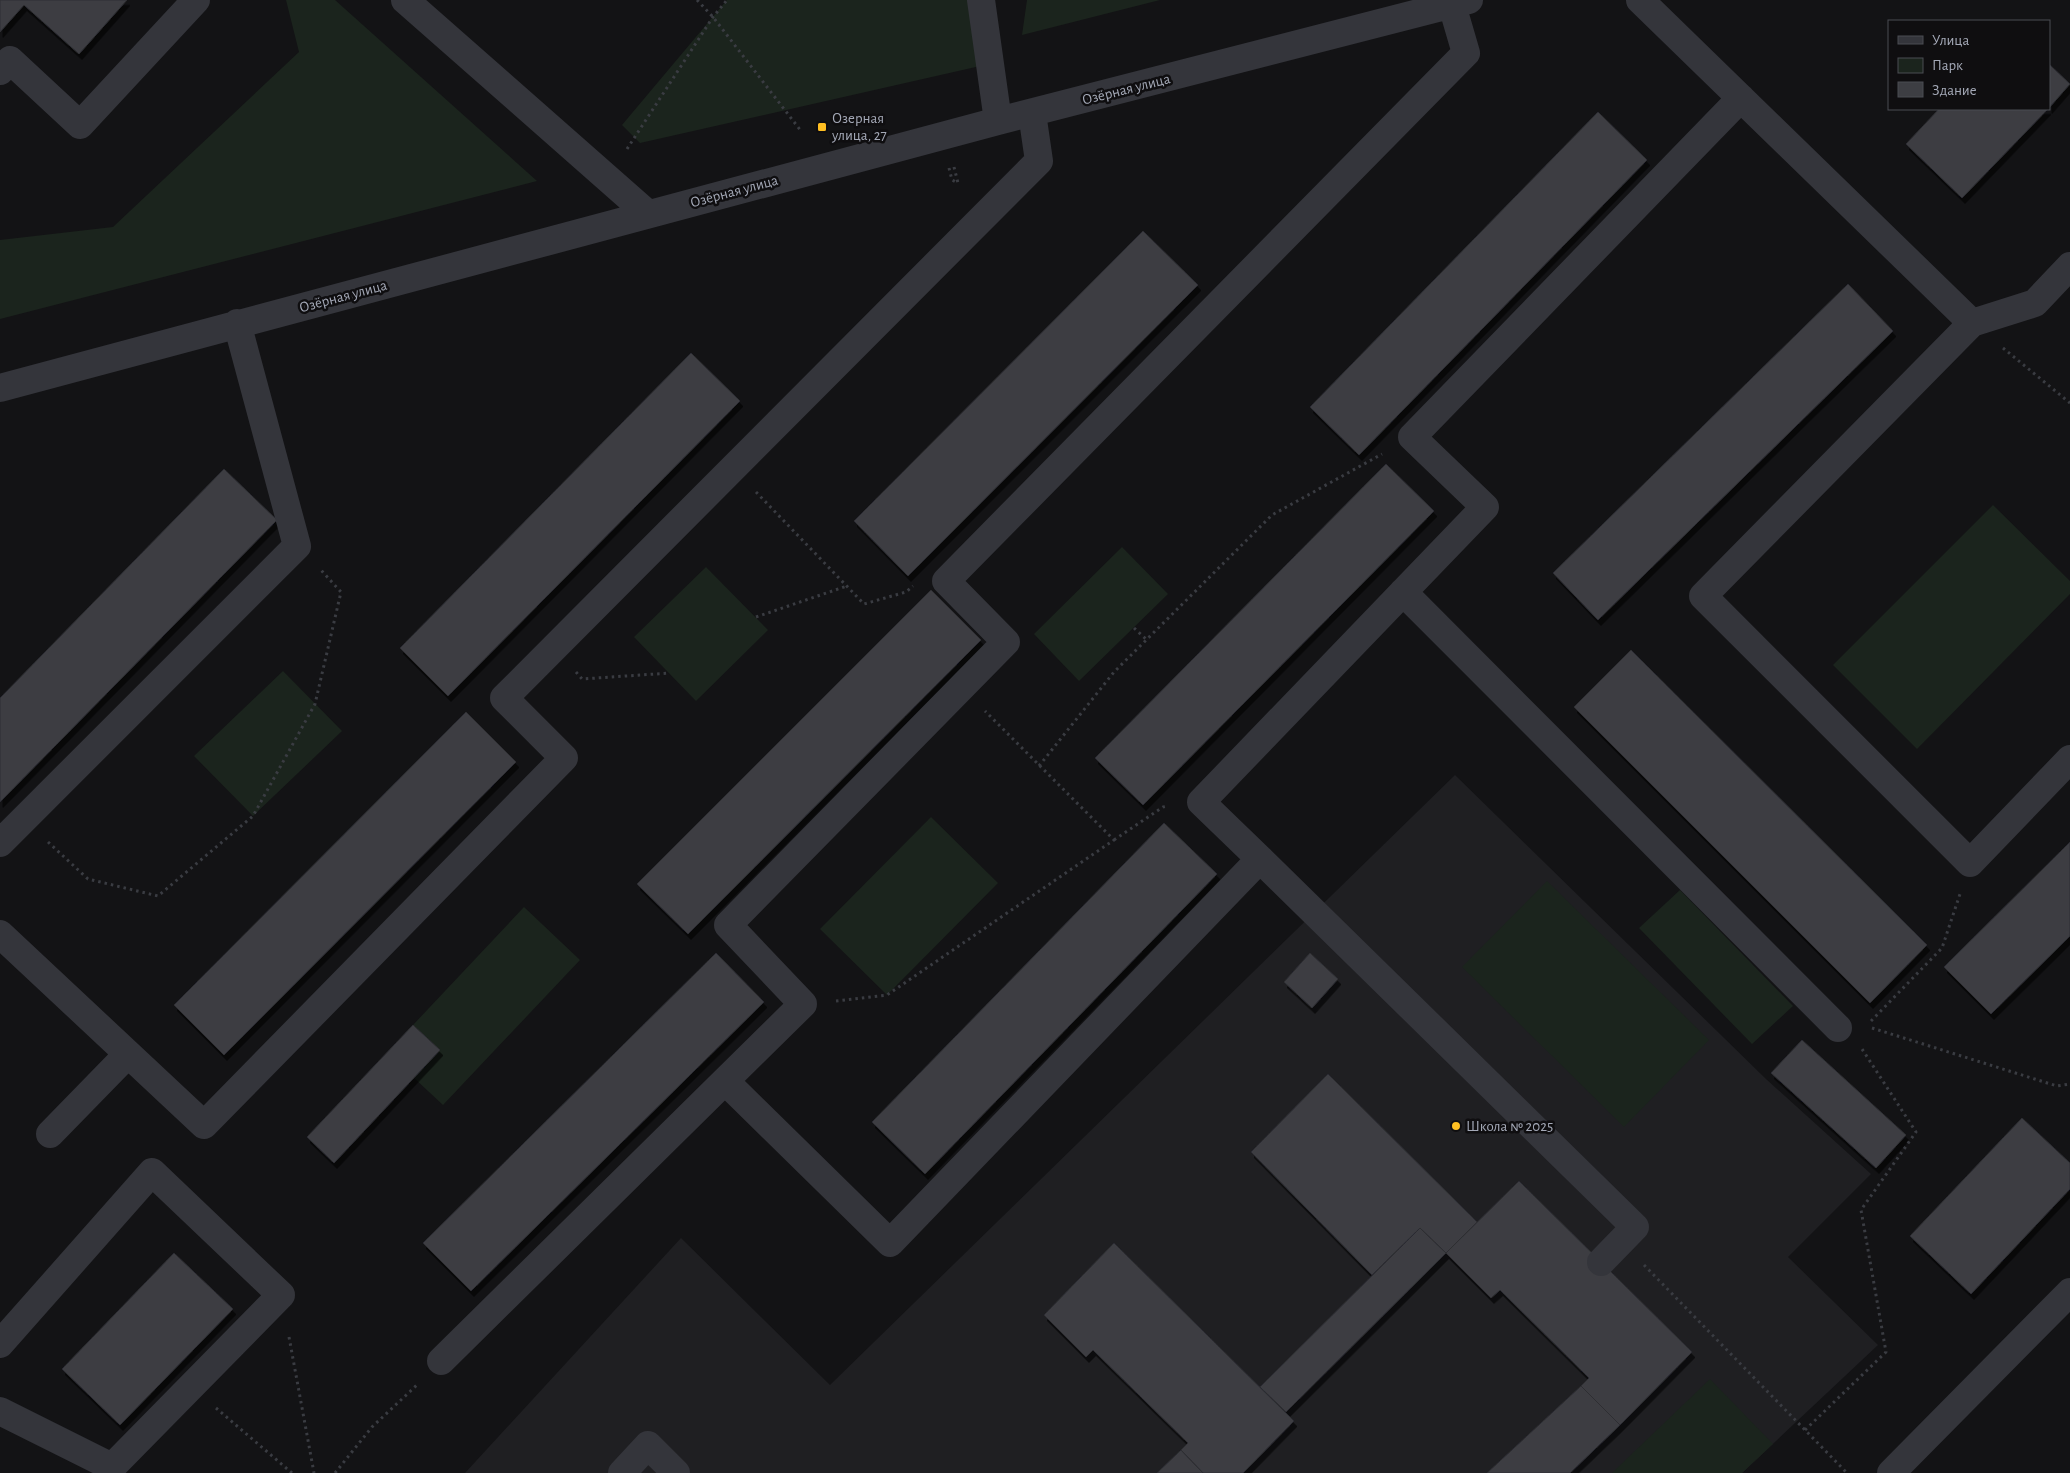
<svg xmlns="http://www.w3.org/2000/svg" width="2070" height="1473" viewBox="0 0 2070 1473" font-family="'Alegreya Sans',sans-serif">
<defs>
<filter id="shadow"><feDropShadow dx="3" dy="5.5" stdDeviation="0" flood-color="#0009"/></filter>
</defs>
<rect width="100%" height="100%" fill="#131315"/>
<path fill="#1f1f22" d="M1455,775L1766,1079L1871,1174L1788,1257L1878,1345L1742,1473H465L681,1238L830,1385Z"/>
<path fill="#1b241d" d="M286,0H335L537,181L0,319V240L113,227L299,52Z
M727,0H981L989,64L640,143L622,125Z
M1027,0H1160L1022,35Z
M1993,505L2070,581V594L1917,749L1833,665Z
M1122,547L1168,594L1079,681L1034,634Z
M706,567L768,630L696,701L634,637Z
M283,671L342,731L253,816L194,756Z
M931,817L998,883L887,995L820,929Z
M1547,881L1709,1040L1624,1127L1462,967Z
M1680,890L1793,1006L1752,1044L1639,928Z
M524,907L580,960L443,1105L414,1078L440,1050L413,1025Z
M1710,1379L1773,1444L1742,1473H1612Z"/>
<path fill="#3d3e43" stroke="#2d2d32" filter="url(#shadow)" d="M0,0H127L79,54L24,5L0,32Z
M2049,64L2070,84L2049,108Z
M1939,109H2048L1962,198L1906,144Z
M1598,112L1647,160L1359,455L1310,407Z
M1143,231L1198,285L908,576L854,521Z
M1848,284L1893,331L1598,620L1553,573Z
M691,353L740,401L448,696L400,648Z
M1386,464L1434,511L1143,805L1095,758Z
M224,469L277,520L0,802V698Z
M931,590L981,640L688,934L637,884Z
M1631,650L1927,945L1870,1003L1574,707Z
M466,712L516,762L224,1055L174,1005Z
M1164,823L1217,874L925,1174L872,1122Z
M2070,842V936L1991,1014L1944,967Z
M716,953L764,1002L471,1291L423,1243Z
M1310,953L1338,979L1312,1008L1284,982Z
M413,1025L440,1050L334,1163L307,1137Z
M1802,1040L1906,1135L1876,1168L1771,1073Z
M1328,1074L1477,1222L1446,1253L1420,1228L1372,1275L1251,1152Z
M2022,1118L2070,1163V1189L1971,1294L1910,1236Z
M1519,1181L1692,1352L1620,1425L1581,1386L1589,1378L1500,1290L1491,1298L1446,1253Z
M1420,1228L1446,1253L1286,1412L1260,1387Z
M1114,1243L1294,1421L1243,1473H1203L1181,1450L1188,1443L1093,1350L1086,1357L1044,1315Z
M174,1253L233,1309L120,1425L62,1369Z
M1581,1386L1620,1425L1570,1473H1487Z
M1181,1450L1203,1473H1157Z"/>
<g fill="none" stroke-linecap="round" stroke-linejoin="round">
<path stroke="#3a3c42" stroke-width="3" stroke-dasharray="2.5 4" stroke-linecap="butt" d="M697,0L713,17L801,131
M627,149L713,17L727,0
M954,167L958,183
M949,168L952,180L958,183
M2003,348L2070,403
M756,492L864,604L906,592L913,586
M756,617L847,586
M1134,628L1147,640
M576,672L582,679L670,673
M1039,766L1114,672L1272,515L1382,454
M1114,840L1163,807L1168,806
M48,842L88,879L158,896L253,816L315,704L341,592L320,569
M836,1001L887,995L1114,840L985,711
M1871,1021L1942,948L1960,894
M1872,1028L2057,1086L2070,1084
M1644,1265L1847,1473
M289,1337L314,1473
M216,1408L292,1473
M1805,1430L1886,1352L1861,1210L1916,1132L1862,1049
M335,1473L372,1427L418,1384"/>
<path stroke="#34353b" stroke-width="28" d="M405,0L648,214
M981,0L998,121
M1640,0L1972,323
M0,71L10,60L80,125L196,0
M2070,266L2035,303L1972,323L1703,596L1970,863L2070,759
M0,388L998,121L1469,0
M1403,592L1838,1028
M0,843L297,546L237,323
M1260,859L1635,1227L1601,1262
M0,934L204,1125L564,758L504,698L1039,161L1032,113
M725,1081L890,1243L1260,859L1201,802L1485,507L1412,437L1741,98
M50,1134L128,1054
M0,1344L152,1172L281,1295L112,1467L0,1411
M441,1361L803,1004L728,925L1006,642L946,581L1466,53L1452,5
M622,1473L648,1445L676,1473
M1891,1473L2070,1292"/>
</g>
<g fill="#ffbf22" stroke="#0f0e10" stroke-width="2">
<rect x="817" y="122" width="10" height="10" rx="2.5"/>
<circle cx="1456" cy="1126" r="5"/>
</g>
<g text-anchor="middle" stroke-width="5" stroke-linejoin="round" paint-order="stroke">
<g font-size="15" fill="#a4a9b7" stroke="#0f0e10">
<text transform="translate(1126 89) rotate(-14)" y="5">Озёрная улица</text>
<text transform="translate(734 191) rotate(-15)" y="5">Озёрная улица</text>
<text transform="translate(343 296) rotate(-15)" y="5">Озёрная улица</text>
</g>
<g font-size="15" fill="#a4a9b7" stroke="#0f0e10" text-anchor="start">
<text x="832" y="123">Озерная<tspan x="832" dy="17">улица, 27</tspan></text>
<text x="1466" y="1131">Школа № 2025</text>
</g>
</g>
<rect x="1888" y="20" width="162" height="90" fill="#0f0e10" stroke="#4b4c53"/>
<rect x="1898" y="36" width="25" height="8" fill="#34353b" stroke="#4b4c53"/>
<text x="1932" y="45" font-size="15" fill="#a4a9b7">Улица</text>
<rect x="1898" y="58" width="25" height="15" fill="#1b241d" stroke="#4b4c53"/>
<text x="1932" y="70" font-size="15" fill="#a4a9b7">Парк</text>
<rect x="1898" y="82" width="25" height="15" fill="#3d3e43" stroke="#4b4c53"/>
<text x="1932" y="95" font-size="15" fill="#a4a9b7">Здание</text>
</svg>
